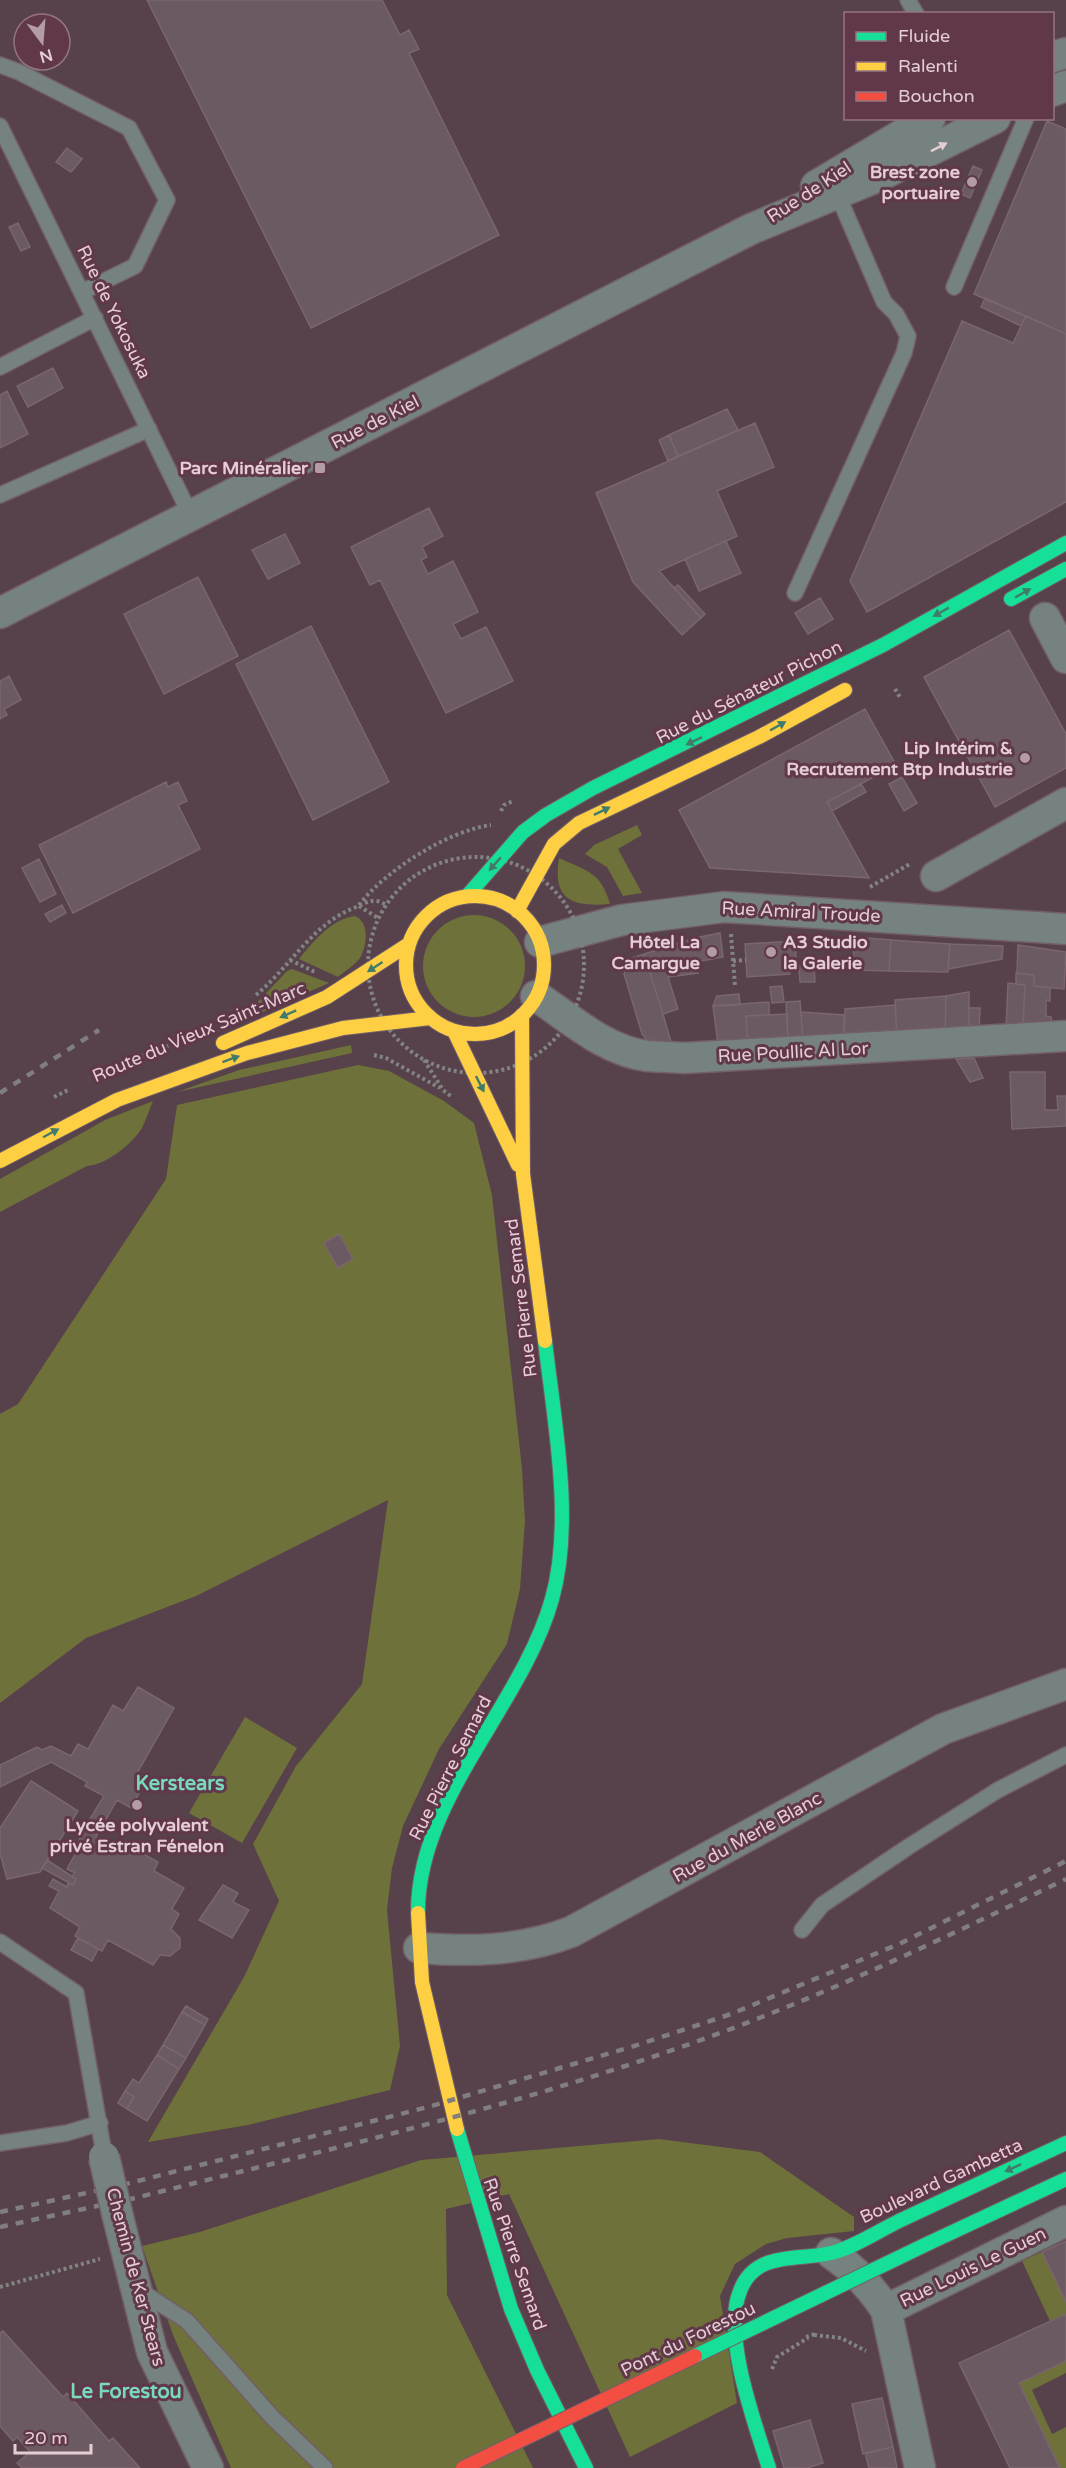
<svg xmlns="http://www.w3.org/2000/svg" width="1066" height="2468" viewBox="0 0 1066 2468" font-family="'Varela Round',sans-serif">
<rect width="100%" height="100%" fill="#57414a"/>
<path fill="#6e713a" d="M637,825L642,835L618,849L642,893L623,896L607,867L585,854L594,845Z
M559,858C587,871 601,872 610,904C573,907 552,901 559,858Z
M423 966a51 51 0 1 1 102 0a51 51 0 1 1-102 0Z
M355,916C370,922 367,946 360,958C355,965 345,971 338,977L299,959C314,941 331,919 355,916Z
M292,969L329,983L212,1034L255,1005L287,971Z
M351,1045L352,1053L177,1092L239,1070Z
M358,1065L389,1071L444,1101L474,1123L492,1195L522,1469L525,1521L520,1589L507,1644L439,1749L403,1826L392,1868L387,1910L400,2046L390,2090L248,2125L148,2142L244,1977L279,1901L253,1844L296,1766L362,1684L388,1500L196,1596L86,1638L0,1703V1414L18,1404L166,1179L177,1105Z
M153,1101C149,1110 146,1120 142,1128C132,1144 106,1165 87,1166L0,1212V1179L105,1120Z
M245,1717L297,1748L242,1843L189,1813Z
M659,2139L760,2152L854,2217V2231L787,2238L766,2244L735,2264L720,2296L737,2403L630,2457L509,2194L446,2209L447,2295L533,2468H231L173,2335L142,2246L200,2232L421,2160Z
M1042,2252L1066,2302V2314L1050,2321L1022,2261Z
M1066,2361V2373L1032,2390L1052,2434L1066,2427V2468H1060L1019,2383Z"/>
<path fill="#6b5a61" stroke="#7a666e" stroke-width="1.5" d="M147,0H382L400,35L409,30L419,49L409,53L499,235L311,328Z
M1047,121L1066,129V334L974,294Z
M67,148L82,159L71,172L56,162Z
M973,166L982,170L970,198L961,194Z
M18,223L30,247L21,251L9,227Z
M985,298L1026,316L1021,326L981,307Z
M1026,316L1066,334V502L867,612L850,581L962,321L1013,343Z
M53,368L63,388L28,407L17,386Z
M7,391L28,434L0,448V395Z
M727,409L738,430L678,456L669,435Z
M755,423L774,467L717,491L737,536L659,571L701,618L682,635L633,582L596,493Z
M669,435L678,456L668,461L659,440Z
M429,508L443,536L422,547L427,557L421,560L428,574L453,561L478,612L453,624L461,639L486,627L513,681L446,713L380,580L370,585L351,547Z
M285,534L300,563L268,579L252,550Z
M726,541L741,573L699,591L685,559Z
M198,577L238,656L164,694L124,614Z
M678,585L705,614L701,618L674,588Z
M820,598L833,619L808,634L795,613Z
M311,626L389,782L313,820L236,664Z
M1009,630L1066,734V768L995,807L924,677Z
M9,676L21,700L4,709L7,715L0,719V681Z
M865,709L896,765L827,802L869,878L710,868L679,810Z
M902,777L917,803L904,811L889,784Z
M166,782L168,787L178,782L187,801L178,805L200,849L73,913L39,845Z
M861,784L866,792L832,811L827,802Z
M39,859L56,894L40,902L22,868Z
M62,905L66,913L50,922L45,914Z
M720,933L723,957L696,962L698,973L668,977L678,1009L663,1014L644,954L695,938Z
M854,937L891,940L889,971L853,970Z
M891,940L950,944L948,972L889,971Z
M795,941L796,960L789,961L790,974L747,977L745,944Z
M950,944L1003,946L1002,959L948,969Z
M1018,945L1066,952L1064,989L1034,986V975L1017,973Z
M644,954L663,1014L671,1042L647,1040L642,1034L624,974L632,958Z
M814,964L815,982H800L799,965Z
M1016,973L1034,975V986L1050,988V1001L1046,1000V1016L1051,1017L1052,1024L1023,1028L1025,985L1016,984Z
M1008,983L1025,985L1023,1028L1006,1029Z
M782,986L784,1002L772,1003L770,987Z
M969,992V1032L945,1033L946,996Z
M739,994L740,1005L713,1006L717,996Z
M946,996L945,1033L897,1036L895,1000Z
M800,1001L803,1042L788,1043L786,1002Z
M769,1002V1015L746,1016L748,1045L718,1044L713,1006Z
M895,1005L897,1036L844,1039L845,1009Z
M969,1008H980L979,1031L969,1032Z
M801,1012L844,1015V1039L803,1042Z
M787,1014L788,1043L748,1045L746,1016Z
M974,1058L983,1078L970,1082L956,1059Z
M1010,1072H1045V1110H1058L1057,1096H1066V1126L1012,1129Z
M339,1234L353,1259L338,1268L324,1243Z
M138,1687L174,1708L135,1777L144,1784L131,1808L117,1800L96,1837L120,1851L124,1843L158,1862L154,1871L184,1888L172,1909L179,1914L171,1929L180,1938V1948L170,1956L160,1955L153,1965L108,1940L102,1951L98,1949L75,1936L80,1927L50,1908L59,1891L49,1886L53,1879L67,1887L68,1883L73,1885L76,1879L72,1876L75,1873L67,1869L78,1849L75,1847L80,1839L79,1837L104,1796L85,1786L87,1782L51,1762L0,1787V1765L37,1747L42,1750L51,1746L71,1756L78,1744L88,1749L113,1705L123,1711Z
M31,1781L78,1811L40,1872L7,1879L0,1853V1828Z
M47,1860L76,1879L73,1885L42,1868Z
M223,1885L238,1893L233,1902L249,1910L232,1938L199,1920Z
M78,1938L98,1949L92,1961L71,1950Z
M186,2006L208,2019L205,2025L182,2012Z
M182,2012L205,2025L186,2058L163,2045Z
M163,2045L186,2058L179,2069L157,2055Z
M157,2055L179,2069L147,2121L127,2109L134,2097L125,2091L133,2079L139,2083Z
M125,2091L134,2097L127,2109L118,2103Z
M1066,2241V2302L1042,2252Z
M1066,2314V2361L1019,2383L1060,2468H1010L959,2363Z
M3,2331L63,2397L67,2393L109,2441L113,2438L140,2468H22L17,2463L30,2452L17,2437L13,2441L0,2426V2333Z
M882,2398L893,2447L863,2454L852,2404Z
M810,2420L823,2463L807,2468H784L773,2431Z
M893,2447L897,2468H869L865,2453Z"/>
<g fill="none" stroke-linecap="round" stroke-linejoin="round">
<g stroke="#725f67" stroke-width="18">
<path id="lane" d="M908,0L916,14
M0,65L19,72L129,128L167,200L135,266L82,292
M0,126L191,516
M954,287L1026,118
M0,367L95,318
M0,495L149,429
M795,593L904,353L908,336L896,314L884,302L837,193
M802,1930L822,1905L908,1847L998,1790L1066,1755
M0,1942L76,1993L103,2148
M0,2143L67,2133L100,2123
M139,2290L187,2321L272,2417L325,2468"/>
</g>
<g stroke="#725f67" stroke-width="33">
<path id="street" d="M1052,57L1066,53
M1052,91L1066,86
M816,186L930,118
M0,613L751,229L877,177L995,118
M1045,618L1066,658
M936,876L1066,803
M540,942L622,920L724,907L1066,929
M536,996C570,1018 605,1051 647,1056C659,1057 672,1057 684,1058L1066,1036
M419,1948C472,1952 521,1951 571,1932L943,1729L1066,1684
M118,2217L152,2352L208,2468
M831,2253C853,2268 871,2287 886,2310L920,2468
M886,2310L1066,2221"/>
</g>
<g stroke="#725f67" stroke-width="16">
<path id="fast" d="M1011,599L1066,569
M467,896L523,832L546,815L593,788L883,645L1066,543
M418,1913C417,1799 522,1706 552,1599C574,1521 554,1421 545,1341
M457,2129L511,2309L537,2370L586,2468
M929,2243L1066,2179
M769,2468C755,2424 722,2335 740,2291C755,2250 799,2261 831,2253C853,2248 880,2230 901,2220C956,2194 1011,2169 1066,2143"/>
</g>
<g stroke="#725f67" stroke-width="16">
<path id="slow" d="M406 965a69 69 0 1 1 138 0a69 69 0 1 1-138 0Z
M517,911L554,844L579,823L759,737L845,690
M522,1015L523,1174L545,1341
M454,1031L518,1165
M223,1043L327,997L409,944
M0,1161L117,1100L247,1053L343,1028L430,1018
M418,1913L422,1982L457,2129"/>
</g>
<path stroke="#828383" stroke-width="4" stroke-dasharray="3 3" stroke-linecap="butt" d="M895,689L901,699
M501,811L504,805L513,801
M368 965a108 108 0 1 1 216 0a108 108 0 1 1-216 0Z
M870,887L910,864
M359,905C385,871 447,831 491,825
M359,906L378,918
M731,934L735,986
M290,960L315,972
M733,961L746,960
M256,995C291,966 312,924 356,907C367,902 375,897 386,905
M374,1055L386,1058L440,1088
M424,1060L443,1090L452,1097
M104,1071L195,1035
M54,1097L68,1090
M0,2287L100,2259
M814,2335L841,2338L866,2351
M806,2337L815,2334
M772,2369L777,2357L808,2338"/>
<use href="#lane" stroke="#76827f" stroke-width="15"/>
<use href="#street" stroke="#76827f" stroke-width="30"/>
<use href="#fast" stroke="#16e098" stroke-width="14"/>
<use href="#slow" stroke="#ffcf43" stroke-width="14"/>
<path stroke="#817e80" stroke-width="4.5" stroke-dasharray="8 8" stroke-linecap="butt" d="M0,1093L99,1030
M122,2185L428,2107L631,2047L731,2014L899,1944L1066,1861
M127,2200C313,2153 500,2111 681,2047C814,2001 940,1940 1066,1879
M0,2212L100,2190
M0,2227L102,2205"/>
<g stroke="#725f67" stroke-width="33" stroke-linecap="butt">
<path id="street-bridge" d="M104,2157L118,2217"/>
</g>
<g stroke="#725f67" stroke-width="16" stroke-linecap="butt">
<path id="fast-bridge" d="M695,2356L929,2243"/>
</g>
<g stroke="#725f67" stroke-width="16" stroke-linecap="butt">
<path id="jam-bridge" d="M463,2468L695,2356"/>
</g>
<use href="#street-bridge" stroke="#76827f" stroke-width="30"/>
<use href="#fast-bridge" stroke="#16e098" stroke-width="14"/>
<use href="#jam-bridge" stroke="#f24e42" stroke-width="14"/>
</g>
<defs><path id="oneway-solid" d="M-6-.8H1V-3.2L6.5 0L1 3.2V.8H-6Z" transform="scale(1.5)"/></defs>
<use fill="#e5cdd6" href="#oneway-solid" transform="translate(939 147) rotate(-27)"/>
<g fill="#427b69">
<use href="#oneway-solid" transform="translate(1023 593) rotate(-29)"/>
<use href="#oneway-solid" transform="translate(941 612) rotate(151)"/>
<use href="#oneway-solid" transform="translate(778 726) rotate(-29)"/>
<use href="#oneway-solid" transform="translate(694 741) rotate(154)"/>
<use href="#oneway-solid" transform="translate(602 811) rotate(-26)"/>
<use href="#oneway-solid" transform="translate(495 864) rotate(131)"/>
<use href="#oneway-solid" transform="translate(375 967) rotate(147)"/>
<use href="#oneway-solid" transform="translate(288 1014) rotate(156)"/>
<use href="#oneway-solid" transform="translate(231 1059) rotate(-20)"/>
<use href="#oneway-solid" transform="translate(480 1084) rotate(63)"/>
<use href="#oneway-solid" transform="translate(51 1133) rotate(-28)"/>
<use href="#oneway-solid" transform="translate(1013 2168) rotate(155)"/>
</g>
<g fill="#b39ca5" stroke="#603849" stroke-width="2">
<circle cx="972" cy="182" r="6"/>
<rect x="314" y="462" width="12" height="12" rx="3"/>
<circle cx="1025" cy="758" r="6"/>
<circle cx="712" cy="952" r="6"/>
<circle cx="771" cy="952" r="6"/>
<circle cx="137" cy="1805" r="6"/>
</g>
<g text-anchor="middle" stroke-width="6" stroke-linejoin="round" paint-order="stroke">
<g font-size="18" font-weight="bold" fill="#e5cdd6" stroke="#603849" text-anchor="end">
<text x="960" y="178">Brest zone<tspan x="960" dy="21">portuaire</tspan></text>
<text x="308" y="474">Parc Minéralier</text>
<text x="1013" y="754">Lip Intérim &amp;<tspan x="1013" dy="21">Recrutement Btp Industrie</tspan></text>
<text x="700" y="948">Hôtel La<tspan x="700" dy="21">Camargue</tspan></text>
<text x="783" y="948" text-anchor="start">A3 Studio<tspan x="783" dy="21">la Galerie</tspan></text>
<text x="137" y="1831" text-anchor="middle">Lycée polyvalent<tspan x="137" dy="21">privé Estran Fénelon</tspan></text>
</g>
<g font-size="18" fill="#e5cdd6" stroke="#603849">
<text transform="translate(809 192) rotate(-33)" y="6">Rue de Kiel</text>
<text transform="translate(114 312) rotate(64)" y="6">Rue de Yokosuka</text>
<text transform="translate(375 422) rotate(-27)" y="6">Rue de Kiel</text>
<text transform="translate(749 692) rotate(-27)" y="6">Rue du Sénateur Pichon</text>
<text transform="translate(801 912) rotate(3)" y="6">Rue Amiral Troude</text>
<text transform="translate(199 1032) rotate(-23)" y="6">Route du Vieux Saint-Marc</text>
<text transform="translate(793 1052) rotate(-3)" y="6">Rue Poullic Al Lor</text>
<text transform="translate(521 1298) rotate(-97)" y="6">Rue Pierre Semard</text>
<text transform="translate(450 1768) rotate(-63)" y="6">Rue Pierre Semard</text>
<text transform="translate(747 1837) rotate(-29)" y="6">Rue du Merle Blanc</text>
<text transform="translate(941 2181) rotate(-25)" y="6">Boulevard Gambetta</text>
<text transform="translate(515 2254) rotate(71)" y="6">Rue Pierre Semard</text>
<text transform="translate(973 2267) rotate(-26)" y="6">Rue Louis Le Guen</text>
<text transform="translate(136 2277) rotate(75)" y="6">Chemin de Ker Stears</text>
<text transform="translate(688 2339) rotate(-26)" y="6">Pont du Forestou</text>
</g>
<g font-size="20" font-weight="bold" fill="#78d9be" stroke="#603849">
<text x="180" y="1790">Kerstears</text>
<text x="126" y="2398">Le Forestou</text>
</g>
</g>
<rect x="844" y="12" width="210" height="108" fill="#603849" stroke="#957481" stroke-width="1.5"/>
<rect x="856" y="32" width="30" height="9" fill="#16e098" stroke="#957481" stroke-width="1.5"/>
<text x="898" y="42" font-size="18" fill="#e5cdd6">Fluide</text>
<rect x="856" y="62" width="30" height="9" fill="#ffcf43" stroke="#957481" stroke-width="1.5"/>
<text x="898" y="72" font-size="18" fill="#e5cdd6">Ralenti</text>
<rect x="856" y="92" width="30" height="9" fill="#f24e42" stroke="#957481" stroke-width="1.5"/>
<text x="898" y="102" font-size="18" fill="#e5cdd6">Bouchon</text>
<g transform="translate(42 42) rotate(164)"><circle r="28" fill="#603849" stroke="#957481" stroke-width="1.5"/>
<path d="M0-4.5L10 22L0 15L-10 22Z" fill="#b39ca5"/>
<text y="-9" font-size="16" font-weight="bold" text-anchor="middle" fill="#e5cdd6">N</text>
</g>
<path d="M15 2444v9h76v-9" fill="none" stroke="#e5cdd6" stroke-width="3"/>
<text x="24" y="2444" font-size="18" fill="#e5cdd6" stroke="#603849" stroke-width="4.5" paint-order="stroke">20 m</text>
</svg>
